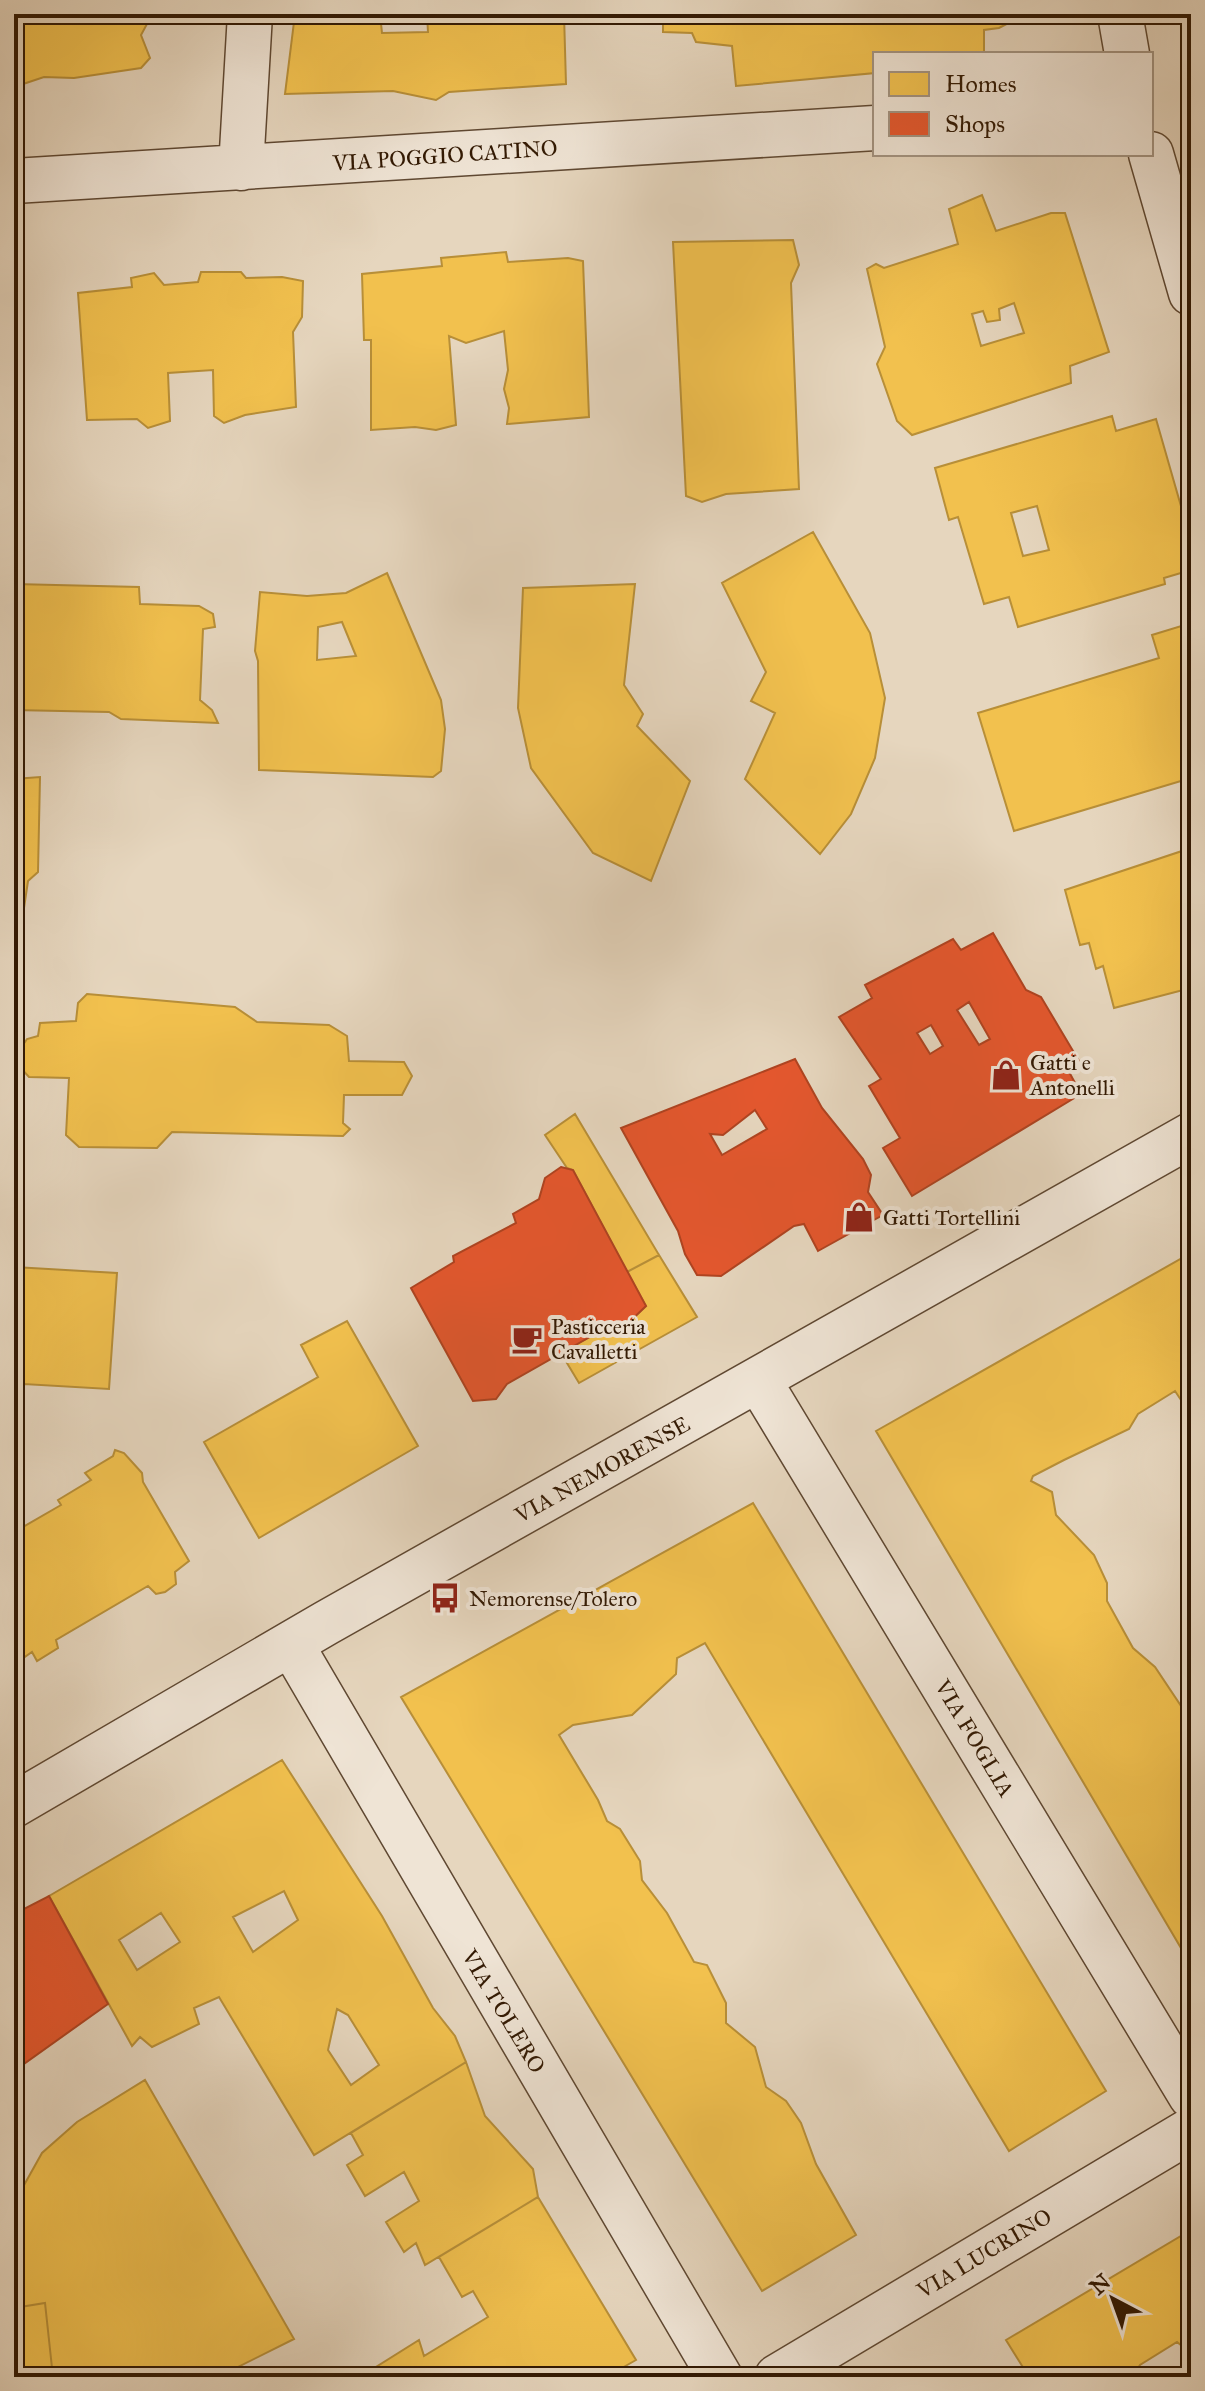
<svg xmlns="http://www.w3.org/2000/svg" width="1205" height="2391" viewBox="0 0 1205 2391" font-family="'IM FELL Great Primer',serif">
<rect width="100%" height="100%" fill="#e6d6be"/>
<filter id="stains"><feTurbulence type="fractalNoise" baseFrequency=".0025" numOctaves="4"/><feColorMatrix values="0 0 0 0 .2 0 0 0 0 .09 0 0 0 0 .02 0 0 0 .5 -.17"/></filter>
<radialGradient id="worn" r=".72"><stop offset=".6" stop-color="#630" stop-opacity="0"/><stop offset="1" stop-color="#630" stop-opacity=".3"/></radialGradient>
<path fill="#f2c14e" stroke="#b88f38" stroke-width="2" fill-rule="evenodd" d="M14,14H160L159,19L148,22L141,35L150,58L141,68L74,78L44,77L14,87Z
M295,14H380L382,33L428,32L427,14H564L566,84L449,92L436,100L393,91L285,94Z
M663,14H1026L999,28L984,30V54H875V73L736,86L732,46L696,42L692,33L663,32Z
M982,195L996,231L1051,213H1065L1109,352L1070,366L1071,383L912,435L897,421L877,364L885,347L867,269L876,264L884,268L958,244L949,209ZM1014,303L1024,333L981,346L972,314L983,311L987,322L1000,320L999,309Z
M793,240L799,265L791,283L799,489L726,494L702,502L686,496L673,242Z
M506,252L508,262L568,258L583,261L589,417L507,424L509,408L504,389L508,370L504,331L466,343L449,336L456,425L436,430L415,427L371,430V340H364L362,274L442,266L441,258Z
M201,272H241L246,278L282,277L303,281L302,317L293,332L296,407L245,415L224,423L214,416L213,370L168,373L170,421L148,428L137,419L87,420L78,293L132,287L131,278L154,273L164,285L198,282Z
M14,288H20L22,331L14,338Z
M1112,416L1116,431L1156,419L1191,541V570L1164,578L1165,584L1018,627L1009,597L984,604L958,517L949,520L935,468ZM1037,506L1049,550L1023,556L1011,513Z
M14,446L18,516L14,517Z
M813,532L870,633L885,698L875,758L851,814L820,854L745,779L775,713L751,701L766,672L722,583Z
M387,573L441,700L445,729L441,771L433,777L259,770L258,661L255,651L260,592L307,596L346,593ZM342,622L356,656L317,660L318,627Z
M14,584L139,587L140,604L199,606L213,614L215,627L203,629L200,700L212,710L218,723L121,719L109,712L14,710Z
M635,584L624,685L643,714L637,726L690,781L651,881L593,853L531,768L518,708L523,588Z
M1191,623V778L1014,831L978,713L1159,658L1152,635Z
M40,777L38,872L28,881L24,908H14V779Z
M1191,848V988L1114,1008L1103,966L1096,969L1089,943L1080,945L1065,890Z
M87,994L235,1007L257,1022L329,1025L347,1036L349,1061L404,1062L412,1076L402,1095H344L343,1123L350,1129L343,1136L172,1132L157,1148L79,1147L66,1135L69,1078L29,1077L18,1065L21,1048L27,1039L38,1036L40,1023L76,1021L78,1003Z
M575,1114L659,1255L627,1272L573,1170L567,1168L545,1135Z
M1191,1253V1415L1175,1391L1138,1414L1129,1429L1064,1460L1033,1476L1031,1481L1052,1492L1056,1515L1094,1555L1107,1583V1601L1133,1648L1155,1667L1187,1715L1191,1736V1965L876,1431Z
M659,1255L697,1317L579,1383L561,1353L611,1325L624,1327L646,1306L627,1272Z
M14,1267L117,1273L109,1389L24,1384L23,1402H14Z
M347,1321L418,1446L259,1538L204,1442L318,1377L301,1345Z
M115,1450L124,1453L142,1473L143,1482L189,1561L175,1572L176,1584L165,1592L156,1594L148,1586L56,1640L58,1648L37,1661L32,1652L16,1663L14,1525L16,1531L61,1505L58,1500L91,1480L85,1473L113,1456Z
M753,1503L1106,2091L1009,2151L705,1643L677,1658L676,1674L632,1715L573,1725L559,1735L598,1800L607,1821L620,1829L640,1861L642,1880L667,1913L694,1962L707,1965L726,2003V2023L755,2047L766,2087L786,2101L801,2123L816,2164L856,2235L762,2291L401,1697Z
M282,1760L382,1916L433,2008L455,2036L466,2062L314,2155L219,1997L194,2008L199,2024L152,2047L140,2037L132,2046L49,1896ZM284,1891L298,1920L253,1952L233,1917ZM161,1913L180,1942L137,1970L119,1940ZM337,2009L348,2015L379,2065L351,2085L328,2050Z
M466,2062L485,2116L533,2169L538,2197L425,2265L416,2243L404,2252L386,2222L419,2201L404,2172L365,2196L347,2165L363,2155L351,2133Z
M145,2080L294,2339L218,2377H53L45,2303L14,2308V2203L42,2153L77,2122Z
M538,2197L636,2360L606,2377H372L368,2372L419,2340L424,2356L488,2317L473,2291L462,2297L439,2257Z
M1191,2230V2369L1187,2350L1177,2342L1140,2365L1132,2377H1029L1006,2340Z
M45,2303L53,2377H14V2308Z"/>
<path fill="#e4572e" stroke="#af4421" stroke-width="2" fill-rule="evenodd" d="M993,933L1026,990L1041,997L1079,1061L1068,1070L1081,1094L912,1196L883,1148L900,1138L869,1086L881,1079L839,1017L872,998L865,985L953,939L961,950ZM969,1002L990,1039L979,1045L957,1010ZM931,1025L943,1046L930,1054L917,1033Z
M795,1059L822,1108L863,1159L871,1175L868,1192L883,1215L818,1251L804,1224L794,1226L721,1276L697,1275L685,1254L678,1231L621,1128ZM755,1110L767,1129L722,1155L710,1134L723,1135Z
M561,1167L573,1170L646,1306L624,1327L611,1325L507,1384L496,1399L473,1401L411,1288L454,1262L453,1256L516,1223L513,1214L539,1199L545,1178Z
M49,1896L108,2004L14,2071V1914Z"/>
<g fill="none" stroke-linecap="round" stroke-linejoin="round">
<g stroke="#5f4832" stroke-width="47">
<path id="minor" d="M1120,14L1127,54
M1151,154L1191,293
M241,168L250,14
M14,181L875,128
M759,1381L1191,2096
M291,1644L720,2377
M14,1805L326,1623L1191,1135
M777,2377L1191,2130"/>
</g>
<use href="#minor" stroke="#efe4d5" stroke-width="44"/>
</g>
<defs>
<g id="shop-bare" transform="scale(2.4)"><path d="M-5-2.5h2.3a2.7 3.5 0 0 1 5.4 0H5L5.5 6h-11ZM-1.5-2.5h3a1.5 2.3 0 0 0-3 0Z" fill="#8f2418" stroke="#efe4d5" stroke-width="2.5" paint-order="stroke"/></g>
<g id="cafe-bare" transform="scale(2.4)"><path d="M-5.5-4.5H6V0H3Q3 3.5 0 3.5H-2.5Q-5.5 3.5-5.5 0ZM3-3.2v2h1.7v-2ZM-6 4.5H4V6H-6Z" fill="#8f2418" stroke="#efe4d5" stroke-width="2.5" paint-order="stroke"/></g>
<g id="bus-bare" transform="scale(2.4)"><path d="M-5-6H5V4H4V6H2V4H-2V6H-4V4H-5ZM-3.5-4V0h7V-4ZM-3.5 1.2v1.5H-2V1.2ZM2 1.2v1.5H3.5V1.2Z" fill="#8f2418" stroke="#efe4d5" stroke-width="2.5" paint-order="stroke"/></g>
</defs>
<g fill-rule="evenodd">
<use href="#shop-bare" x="1006" y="1075"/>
<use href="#shop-bare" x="859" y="1217"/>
<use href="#cafe-bare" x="527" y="1339"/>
<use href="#bus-bare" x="445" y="1598"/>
</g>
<g text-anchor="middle" stroke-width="8" stroke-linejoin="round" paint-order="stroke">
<g font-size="22" fill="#321903" stroke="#efe4d5">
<text transform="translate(445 155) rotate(-4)" y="8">VIA POGGIO CATINO</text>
<text transform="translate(602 1469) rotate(-29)" y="8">VIA NEMORENSE</text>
<text transform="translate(975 1738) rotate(59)" y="8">VIA FOGLIA</text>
<text transform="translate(504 2011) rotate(59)" y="8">VIA TOLERO</text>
<text transform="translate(984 2253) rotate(-31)" y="8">VIA LUCRINO</text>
</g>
<g font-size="22" fill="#321903" stroke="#efe4d5" text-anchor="start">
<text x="1030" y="1070">Gatti e<tspan x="1030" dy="25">Antonelli</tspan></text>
<text x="883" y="1225">Gatti Tortellini</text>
<text x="551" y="1334">Pasticceria<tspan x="551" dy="25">Cavalletti</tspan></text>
<text x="469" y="1606">Nemorense/Tolero</text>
</g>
</g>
<rect width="1205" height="2391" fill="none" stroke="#e6d6be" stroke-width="48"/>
<rect x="16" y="16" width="1173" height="2359" fill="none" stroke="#321903" stroke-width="4"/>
<rect x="24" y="24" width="1157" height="2343" fill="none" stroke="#321903" stroke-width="2"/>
<rect x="873" y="52" width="280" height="104" fill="#efe4d5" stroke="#a39381" stroke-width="2"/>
<rect x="889" y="72" width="40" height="24" fill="#f2c14e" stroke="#a39381" stroke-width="2"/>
<text x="945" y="92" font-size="24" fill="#321903">Homes</text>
<rect x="889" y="112" width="40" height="24" fill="#e4572e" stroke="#a39381" stroke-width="2"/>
<text x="945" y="132" font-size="24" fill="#321903">Shops</text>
<g transform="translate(1113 2299) rotate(319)" stroke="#efe4d5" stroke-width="6" paint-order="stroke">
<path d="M0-6L14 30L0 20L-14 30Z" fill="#321903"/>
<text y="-12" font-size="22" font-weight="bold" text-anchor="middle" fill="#321903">N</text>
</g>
<rect width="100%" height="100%" filter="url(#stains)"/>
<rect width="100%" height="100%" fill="url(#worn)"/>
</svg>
